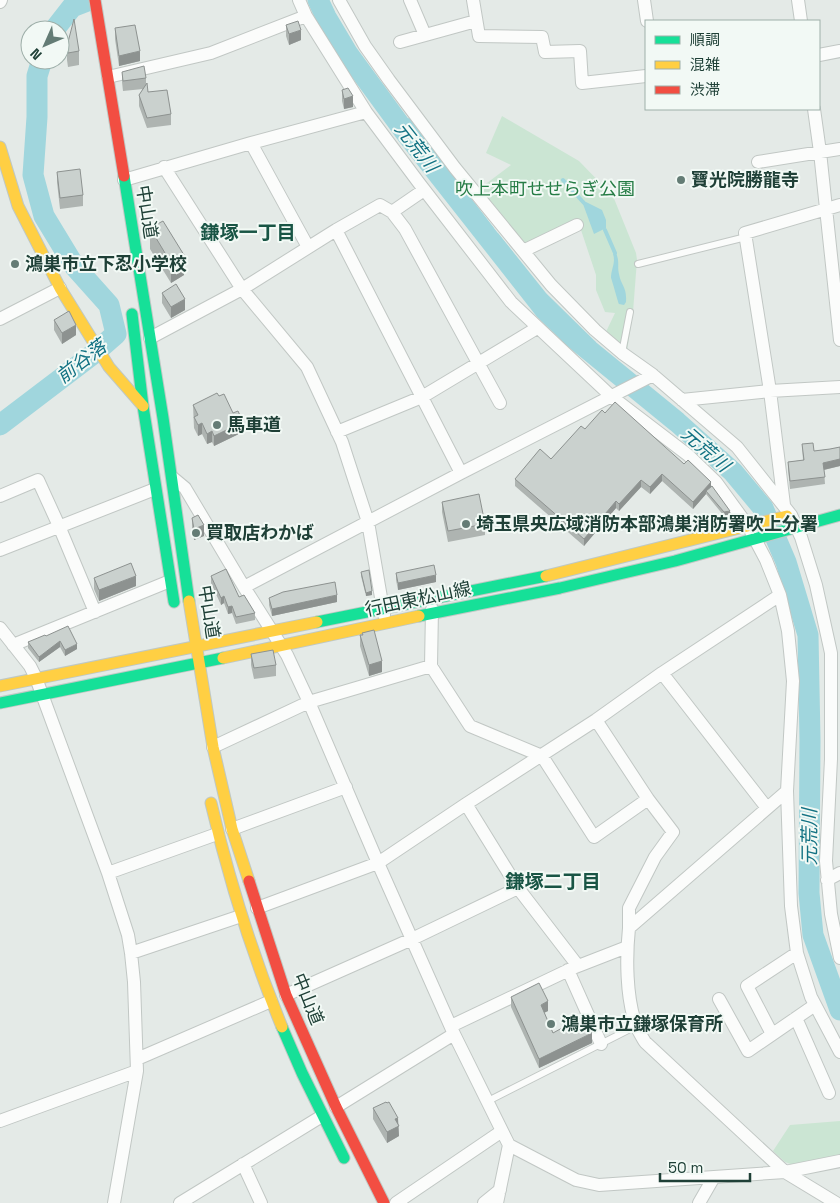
<svg xmlns="http://www.w3.org/2000/svg" width="840" height="1203" viewBox="0 0 840 1203" font-family="'Space Grotesk','Noto Sans JP',sans-serif">
<rect width="100%" height="100%" fill="#e4eae7"/>
<path fill="#cbe5d3" d="M502,116L579,161L613,196L636,253L637,260L633,312L627,351L604,336L615,313L605,312L596,290V275L580,227L526,246L479,189L511,165L486,153Z
M840,1121V1158L796,1166L785,1162L773,1151L790,1125Z"/>
<path fill="#a0d6dd" d="M586,202L602,210L606,220V228L594,234L583,204Z
M616,253C620,262 617,266 619,274C621,286 627,286 626,302L624,305L619,304C618,302 612,280 611,278C611,269 616,263 613,254Z"/>
<g fill="none" stroke-linecap="round" stroke-linejoin="round">
<path stroke="#a0d6dd" stroke-width="4" d="M409,120L492,229
M563,180L584,203
M605,230L615,253
M497,235L545,295L594,343"/>
<path stroke="#a0d6dd" stroke-width="21" d="M318,0L326,17L348,54L405,132L545,310L574,338L677,422L733,472L763,508L786,562L808,635L810,740L809,893L813,935L840,1010
M54,30L72,7L90,0
M0,425L92,355L116,334L109,305L75,267L44,216L33,175L37,117V76L42,60"/>
<g stroke="#c1c7c4" stroke-width="8">
<path id="lane" d="M638,264L746,237
M622,353L630,312
M488,1101L636,1026"/>
</g>
<g stroke="#c1c7c4" stroke-width="14">
<path id="street" d="M299,0L306,16L366,112L419,183L511,302L612,397L688,455L716,482L748,526L766,560L780,595L788,631L793,681L787,791L791,906L797,953L811,997L840,1052
M339,0L365,46L389,80L455,168L551,285L595,330L622,353L653,375L737,447L791,515L801,537L816,585L831,653V759L826,861L831,914L840,958
M410,0L425,35
M473,0L479,36L542,37L545,52L580,51L582,83L646,76
M644,0L647,21
M798,0L801,21
M0,2L1,0
M400,42L476,21
M819,55L840,51
M108,77L211,53L306,16
M814,109L820,152L840,340
M251,143L308,247
M758,162L840,149
M164,167L242,289L307,367L342,442L368,522L384,615
M124,180L251,143L366,112
M392,212L405,229L500,403
M336,230L461,473
M523,251L577,225
M0,319L60,288
M150,338L242,289L336,230L380,205L392,212L424,190
M682,400L770,391L840,387
M337,432L422,397L537,328
M173,478L185,488L244,587L287,655L309,702L378,863L454,1034L509,1145L576,1180L599,1185L785,1172L840,1161
M0,496L38,480L59,526L95,612
M784,505L770,391L745,233L840,205
M0,550L155,489
M244,587L461,473L653,375
M432,609L431,666L470,726L542,756L594,837L648,799
M0,628L30,666L36,678L108,873L128,935L131,953L134,982L137,1071L114,1203
M13,645L170,581
M662,673L767,808
M596,720L648,799L673,832L655,857L629,908V928
M213,747L309,702L431,666
M787,791L629,928C626,957 626,997 636,1025C638,1031 642,1037 645,1042L785,1172L836,1203
M466,804L518,888L578,966
M232,829L346,787
M108,873L217,834
M827,880L840,873
M257,908L378,863L466,804L596,720L662,673L780,595
M131,953L241,916
M568,970L601,1044
M286,995L412,939L518,888
M719,999L748,1051L815,1005
M796,1018L829,1093
M451,1026L573,968L627,947
M772,1034L747,986L797,953
M137,1059L271,1001
M336,1107L454,1034
M0,1121L137,1071
M243,1164L261,1203
M180,1203L322,1116
M396,1203L502,1131
M484,1203L500,1190
M497,1203L509,1145
M699,1203L714,1177"/>
</g>
<g stroke="#bfc8c4" stroke-width="13">
<path id="fast" d="M124,176L163,418L189,601
M132,314L143,406L174,602
M419,616L560,588L675,561L840,515
M317,622L546,576
M0,703L223,658
M282,1027L302,1073L344,1158"/>
</g>
<g stroke="#bfc8c4" stroke-width="13">
<path id="slow" d="M0,147L18,206L60,288L109,367L143,406
M546,576L787,516
M189,601L213,747L232,829L249,881
M223,658L419,616
M0,686L317,622
M211,803C229,880 252,954 282,1027"/>
</g>
<g stroke="#bfc8c4" stroke-width="13">
<path id="jam" d="M95,0L124,176
M249,881L286,995L336,1107L384,1203"/>
</g>
<use href="#lane" stroke="#fbfcfb" stroke-width="6"/>
<use href="#street" stroke="#fbfcfb" stroke-width="12"/>
<use href="#fast" stroke="#16e098" stroke-width="11"/>
<use href="#slow" stroke="#ffcf43" stroke-width="11"/>
<use href="#jam" stroke="#f24e42" stroke-width="11"/>
</g>
<path fill="#aeb4b1" d="M286,25L301,40L289,45L286,36Z
M115,28L140,61L119,66L115,39Z
M67,46L79,51V65L68,67L67,60Z
M122,72L146,78V84L148,92L171,114V125L147,128L139,106V95L143,89L123,91L122,82Z
M342,90L353,107L344,109L342,101Z
M57,172L83,195V206L60,209L57,182Z
M150,228L184,275L171,283L150,249Z
M162,293L185,310L171,318L162,303Z
M54,320L76,335L62,344L54,330Z
M219,396L243,432L214,446L212,442L207,444L202,434L198,436L194,428L193,405Z
M605,413L684,464L711,487L730,514L724,516L706,494L693,509L662,481L650,494L641,487L619,511L616,508L584,546L515,486V479L551,459Z
M802,444L814,451L830,449L840,447V466L824,470L825,484L790,489L788,469V462L803,460Z
M442,502L485,524V535L448,542L442,512Z
M192,518L204,536L194,540L192,528Z
M361,572L372,595L366,596L361,576Z
M396,573L436,582L398,590L396,580Z
M211,576L239,597L255,613V620L236,624L232,613L228,614L224,603L221,605L211,583Z
M94,578L136,586L99,601L94,589Z
M269,598L337,602L272,616L269,605Z
M360,635L382,672L369,676L360,646Z
M46,636L77,649L65,656L60,647L39,662L28,648V642Z
M251,654L276,665V676L254,679L251,665Z
M511,997L548,1011L544,1013L553,1033L592,1043L539,1068L511,1007Z
M373,1108L398,1124L399,1136L387,1143L373,1119Z"/>
<path fill="#8d9290" d="M301,30V40L289,45V34Z
M140,51V61L119,66V56Z
M353,96V107L344,109V99Z
M184,255V275L171,283V263Z
M185,299V310L171,318V307Z
M76,325V335L62,344V333Z
M243,422V432L214,446V436Z
M202,423V434L198,436V425Z
M212,431V442L207,444V434Z
M840,459V466L823,470V463Z
M662,474V481L650,494V487Z
M641,480V487L619,511V504Z
M711,482V489L706,491V494L693,509V502Z
M616,501V508L584,546V539Z
M730,511V514L724,516V512Z
M204,525V536L194,540V529Z
M436,575V582L398,590V583Z
M136,576V586L99,601V590Z
M372,591V595L366,596V593Z
M337,595V602L272,616V609Z
M224,596V603L221,605V598Z
M232,606V613L228,614V607Z
M60,641V647L39,662V657Z
M77,644V649L65,656V650Z
M382,661V672L369,676V665Z
M548,1001V1011L541,1014V1005Z
M592,1033V1043L539,1068V1059Z
M398,1118L399,1136L387,1143V1132L395,1119Z"/>
<path fill="#cad1ce" stroke="#8d9290" d="M74,19L79,51L68,53L67,46Z
M298,21L301,30L289,34L286,25Z
M135,25L140,51L119,56L115,28Z
M144,66L146,78L123,81L122,72Z
M147,83L148,92L167,90L171,114L147,118L139,95Z
M348,88L353,96L344,99L342,90Z
M80,169L83,195L60,198L57,172Z
M163,221L184,255L171,263L150,228Z
M176,284L185,299L171,307L162,293Z
M69,311L76,325L62,333L54,320Z
M217,393L219,396L224,394L233,413L238,411L243,422L214,436L212,431L207,434L202,423L198,425L194,417L198,415L193,405Z
M615,402L684,464L688,460L711,482L693,502L662,474L650,487L641,480L619,504L616,501L584,539L515,479L540,449L551,459L581,426L585,429L602,410L605,413Z
M813,443L814,451L830,449L840,447V459L823,463L825,477L790,481L788,462L804,460L802,444Z
M712,486L730,511L724,512L706,491Z
M479,494L485,524L448,531L442,502Z
M198,515L204,525L194,529L192,518Z
M131,563L136,576L99,590L94,578Z
M434,565L436,575L398,583L396,573Z
M226,569L239,597L244,595L255,613L236,617L232,606L228,607L224,596L221,598L211,576Z
M369,570L372,591L366,593L361,572Z
M335,582L337,595L272,609L269,598L283,592Z
M68,626L77,644L65,650L60,641L39,657L28,642L45,635L46,636Z
M374,630L382,661L369,665L360,635H363L362,633Z
M273,650L276,665L254,668L251,654Z
M539,983L548,1001L541,1005L553,1033L584,1016L592,1033L539,1059L511,997Z
M386,1102L387,1103L389,1102L398,1118L395,1119L399,1126L387,1132L373,1108Z"/>
<g fill="#647c75" stroke="#f2f9f5" stroke-width="2">
<circle cx="681" cy="180" r="5"/>
<circle cx="15" cy="264" r="5"/>
<circle cx="217" cy="425" r="5"/>
<circle cx="466" cy="524" r="5"/>
<circle cx="196" cy="533" r="5"/>
<circle cx="551" cy="1024" r="5"/>
</g>
<g text-anchor="middle" stroke-width="4" stroke-linejoin="round" paint-order="stroke">
<g font-size="18" font-weight="bold" fill="#1f4037" stroke="#f2f9f5" text-anchor="start">
<text x="691" y="186">寶光院勝龍寺</text>
<text x="25" y="270">鴻巣市立下忍小学校</text>
<text x="227" y="431">馬車道</text>
<text x="476" y="530">埼玉県央広域消防本部鴻巣消防署吹上分署</text>
<text x="206" y="539">買取店わかば</text>
<text x="561" y="1030">鴻巣市立鎌塚保育所</text>
</g>
<g font-size="18" fill="#257c45" stroke="#f2f9f5">
<text x="545" y="195">吹上本町せせらぎ公園</text>
</g>
<g font-size="18" fill="#1f4037" stroke="#f2f9f5">
<text transform="translate(147 212) rotate(81)" y="6">中山道</text>
<text transform="translate(418 599) rotate(-12)" y="6">行田東松山線</text>
<text transform="translate(209 612) rotate(81)" y="6">中山道</text>
<text transform="translate(308 999) rotate(68)" y="6">中山道</text>
</g>
<g font-size="19" font-style="italic" fill="#127283" stroke="#f2f9f5">
<text transform="translate(417 147) rotate(52)" y="7">元荒川</text>
<text transform="translate(81 361) rotate(-38)" y="7">前谷落</text>
<text transform="translate(706 449) rotate(41)" y="7">元荒川</text>
<text transform="translate(809 837) rotate(-90)" y="7">元荒川</text>
</g>
<g font-size="19" font-weight="bold" fill="#195545" stroke="#f2f9f5">
<text x="248" y="239">鎌塚一丁目</text>
<text x="553" y="888">鎌塚二丁目</text>
</g>
</g>
<rect x="645" y="20" width="175" height="90" fill="#f2f9f5" stroke="#9eafa9"/>
<rect x="655" y="36" width="25" height="8" fill="#16e098" stroke="#9eafa9"/>
<text x="690" y="45" font-size="15" fill="#1f4037">順調</text>
<rect x="655" y="61" width="25" height="8" fill="#ffcf43" stroke="#9eafa9"/>
<text x="690" y="70" font-size="15" fill="#1f4037">混雑</text>
<rect x="655" y="86" width="25" height="8" fill="#f24e42" stroke="#9eafa9"/>
<text x="690" y="95" font-size="15" fill="#1f4037">渋滞</text>
<g transform="translate(45 45) rotate(225)"><circle r="24" fill="#f2f9f5" stroke="#9eafa9"/>
<path d="M0-4L9 19L0 12L-9 19Z" fill="#647c75"/>
<text y="-8" font-size="14" font-weight="bold" text-anchor="middle" fill="#1f4037">N</text>
</g>
<path d="M660 1173v8h90v-8" fill="none" stroke="#1f4037" stroke-width="2.5"/>
<text x="668" y="1173" font-size="15" fill="#1f4037" stroke="#f2f9f5" stroke-width="4" paint-order="stroke">50 m</text>
</svg>
